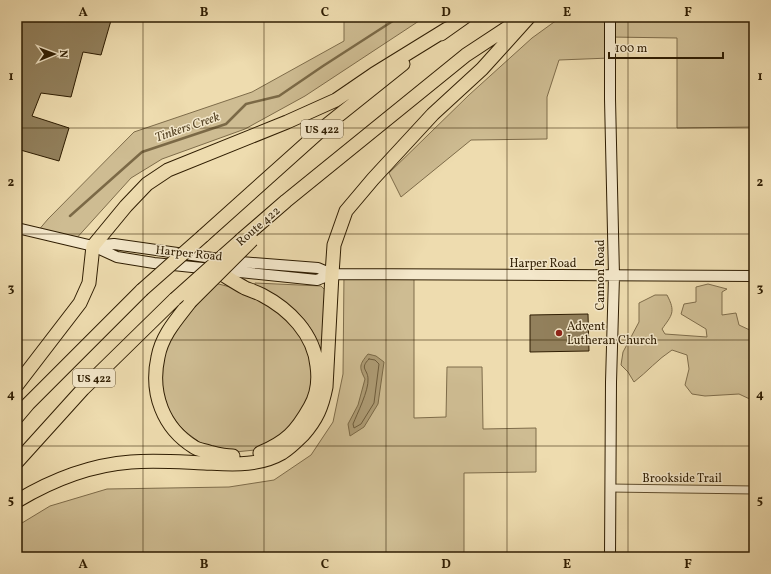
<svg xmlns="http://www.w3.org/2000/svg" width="771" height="574" viewBox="0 0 771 574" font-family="Vollkorn,serif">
<rect width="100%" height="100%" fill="#eedcaf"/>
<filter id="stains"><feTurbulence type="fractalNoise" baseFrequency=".005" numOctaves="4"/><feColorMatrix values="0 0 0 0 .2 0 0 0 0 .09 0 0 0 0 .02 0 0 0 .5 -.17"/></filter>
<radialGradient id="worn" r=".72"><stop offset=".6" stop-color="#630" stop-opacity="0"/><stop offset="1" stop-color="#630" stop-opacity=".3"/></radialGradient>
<path fill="#cebc92" stroke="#7e6c4a" d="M344,17H425L305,96L245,129L162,159L131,178L74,241L37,232L48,219L134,132L252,92L344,41Z
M561,17H754V127L677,128V38L610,37V58L559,60L547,97V139L471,140L401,197L389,173L469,95L532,38Z
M344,274L414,275V418L446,417L447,367H482L483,429L536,428V472L464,473V557H17V526L50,506L107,489L229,487L274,480L311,455L333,422L343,374Z
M215,283L241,290L278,308L309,344L314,388L294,428L255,450L235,452L216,449L199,442L186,432L178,424L167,408L160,384L163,356L174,331Z
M255,283L321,286L325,290L322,355C319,349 318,343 315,337C304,312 279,296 254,287Z
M708,284L727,289L722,292V315L736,313L739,325L754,332V401L739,394L705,396L692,394L685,385L689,369L687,355L672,350C658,359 647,372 634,382L628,372L621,365L623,352L639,322V303L655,295H667C676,312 672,315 662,329L665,334L707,337L706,329L681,314L684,304L696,302V287Z"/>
<path fill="#ad9b74" stroke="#7b6946" d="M368,354L376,356L384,362L378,404L364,427L350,436L348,424L358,405L365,379C359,367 359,365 368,354Z"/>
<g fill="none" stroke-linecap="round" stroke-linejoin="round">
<path stroke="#6e5c3b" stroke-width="1" d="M369,359L375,360L379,364L374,403L361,424L354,428L353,424C357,414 369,390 368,379C368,369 359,369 369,359Z"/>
<path stroke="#7b6946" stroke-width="2.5" d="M70,216L142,152L226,124L246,104L279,96L323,66L399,17"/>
</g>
<path fill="#92805c" stroke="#2f1d02" d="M17,17H112L101,55L83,52L71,97L41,93L32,116L69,128L59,161L17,149Z
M588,314L589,351L530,352V315Z"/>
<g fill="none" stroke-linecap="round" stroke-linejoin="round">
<g stroke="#5f4d2d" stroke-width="9">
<path id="street" d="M610,488L754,490"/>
</g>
<g stroke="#2f1d02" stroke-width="12">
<path id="secondary" d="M17,228L93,246L117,257L154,263L317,280L332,274L754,276
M93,246L114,244L241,262L318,268L332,274
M610,557L611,382L614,276L610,99V17"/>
</g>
<g stroke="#2f1d02" stroke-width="15">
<path id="highway" d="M441,34L465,17
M203,236L328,124L403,64
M241,240L286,201L466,55L522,18
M213,269C224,275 234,282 245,288C250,290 256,292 262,295C289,309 314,334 317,366C319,380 317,395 310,407C296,432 286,442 260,453
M190,302C177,319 162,335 158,357C150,393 163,428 194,447C198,450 204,450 209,452C217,454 224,456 233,456
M17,385L80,303L89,283L93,246L126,206L147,184L168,170L287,122L336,100L374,74L447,29
M17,417L28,404L142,290
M17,462L83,389L175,299
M17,501C52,480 90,465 131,462C156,460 180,462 204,463C230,464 258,467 282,453C290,448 296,442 303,435C317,419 322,407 326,387L332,274L334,245L346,211L373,179L433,114L482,69L529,17"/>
</g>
<use href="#street" stroke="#f4e8cb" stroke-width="7"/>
<use href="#secondary" stroke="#f4e8cb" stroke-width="10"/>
<use href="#highway" stroke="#eedcaf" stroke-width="13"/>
<g stroke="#2f1d02" stroke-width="15" stroke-linecap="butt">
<path id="highway-bridge" d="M142,290L203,236
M175,299L241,240
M190,302L252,240"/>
</g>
<use href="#highway-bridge" stroke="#eedcaf" stroke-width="13"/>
</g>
<path fill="none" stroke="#2f1d02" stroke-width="1" stroke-opacity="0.55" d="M143,17V557M264,17V557M386,17V557M507,17V557M628,17V557M17,128H754M17,234H754M17,340H754M17,446H754"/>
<circle fill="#8f2418" stroke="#f4e8cb" stroke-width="1.5" cx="559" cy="333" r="4"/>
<g text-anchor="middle" stroke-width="3" stroke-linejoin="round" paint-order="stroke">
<g fill="#f4e8cb" stroke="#6a5a3e" stroke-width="1">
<rect x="301" y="120" width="42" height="18" rx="3"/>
<rect x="73" y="369" width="42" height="18" rx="3"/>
</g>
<g font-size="11" font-weight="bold" fill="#2f1d02">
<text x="322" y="133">US 422</text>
<text x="94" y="382">US 422</text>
</g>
<g font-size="12" fill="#2f1d02" stroke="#f4e8cb">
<text transform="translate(258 226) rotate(-41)" y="4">Route 422</text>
<text transform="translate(189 253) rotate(6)" y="4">Harper Road</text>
<text x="543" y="267">Harper Road</text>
<text transform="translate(600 275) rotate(-90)" y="4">Cannon Road</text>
<text x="682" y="482">Brookside Trail</text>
</g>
<g font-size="12" fill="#2f1d02" stroke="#f4e8cb" text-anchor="start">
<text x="567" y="330">Advent<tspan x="567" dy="14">Lutheran Church</tspan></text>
</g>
<g font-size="13" font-style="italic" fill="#5b492a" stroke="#f4e8cb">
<text transform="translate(187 126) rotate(-19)" y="5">Tinkers Creek</text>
</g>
</g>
<rect width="771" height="574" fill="none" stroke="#eedcaf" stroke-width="44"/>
<g transform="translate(54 54) rotate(89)" stroke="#f4e8cb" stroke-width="3" paint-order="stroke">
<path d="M0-3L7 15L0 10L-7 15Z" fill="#2f1d02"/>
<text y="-6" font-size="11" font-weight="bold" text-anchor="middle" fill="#2f1d02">N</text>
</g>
<path d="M609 52v6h114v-6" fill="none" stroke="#2f1d02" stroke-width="2"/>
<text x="615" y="52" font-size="12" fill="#2f1d02" stroke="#f4e8cb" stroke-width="3" paint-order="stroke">100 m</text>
<rect x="22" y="22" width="727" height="530" fill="none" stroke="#2f1d02" stroke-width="1.5"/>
<g font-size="13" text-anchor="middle" font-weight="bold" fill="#2f1d02">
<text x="83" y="16">A</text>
<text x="204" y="16">B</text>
<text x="325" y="16">C</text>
<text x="446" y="16">D</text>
<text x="567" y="16">E</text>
<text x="688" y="16">F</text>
<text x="11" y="80">1</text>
<text x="760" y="80">1</text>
<text x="11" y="186">2</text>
<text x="760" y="186">2</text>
<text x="11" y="292">3</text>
<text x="760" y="292">3</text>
<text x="11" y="398">4</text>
<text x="760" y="398">4</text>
<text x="11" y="504">5</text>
<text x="760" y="504">5</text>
<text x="83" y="568">A</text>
<text x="204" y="568">B</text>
<text x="325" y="568">C</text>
<text x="446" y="568">D</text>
<text x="567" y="568">E</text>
<text x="688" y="568">F</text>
</g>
<rect width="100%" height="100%" filter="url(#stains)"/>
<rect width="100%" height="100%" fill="url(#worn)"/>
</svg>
